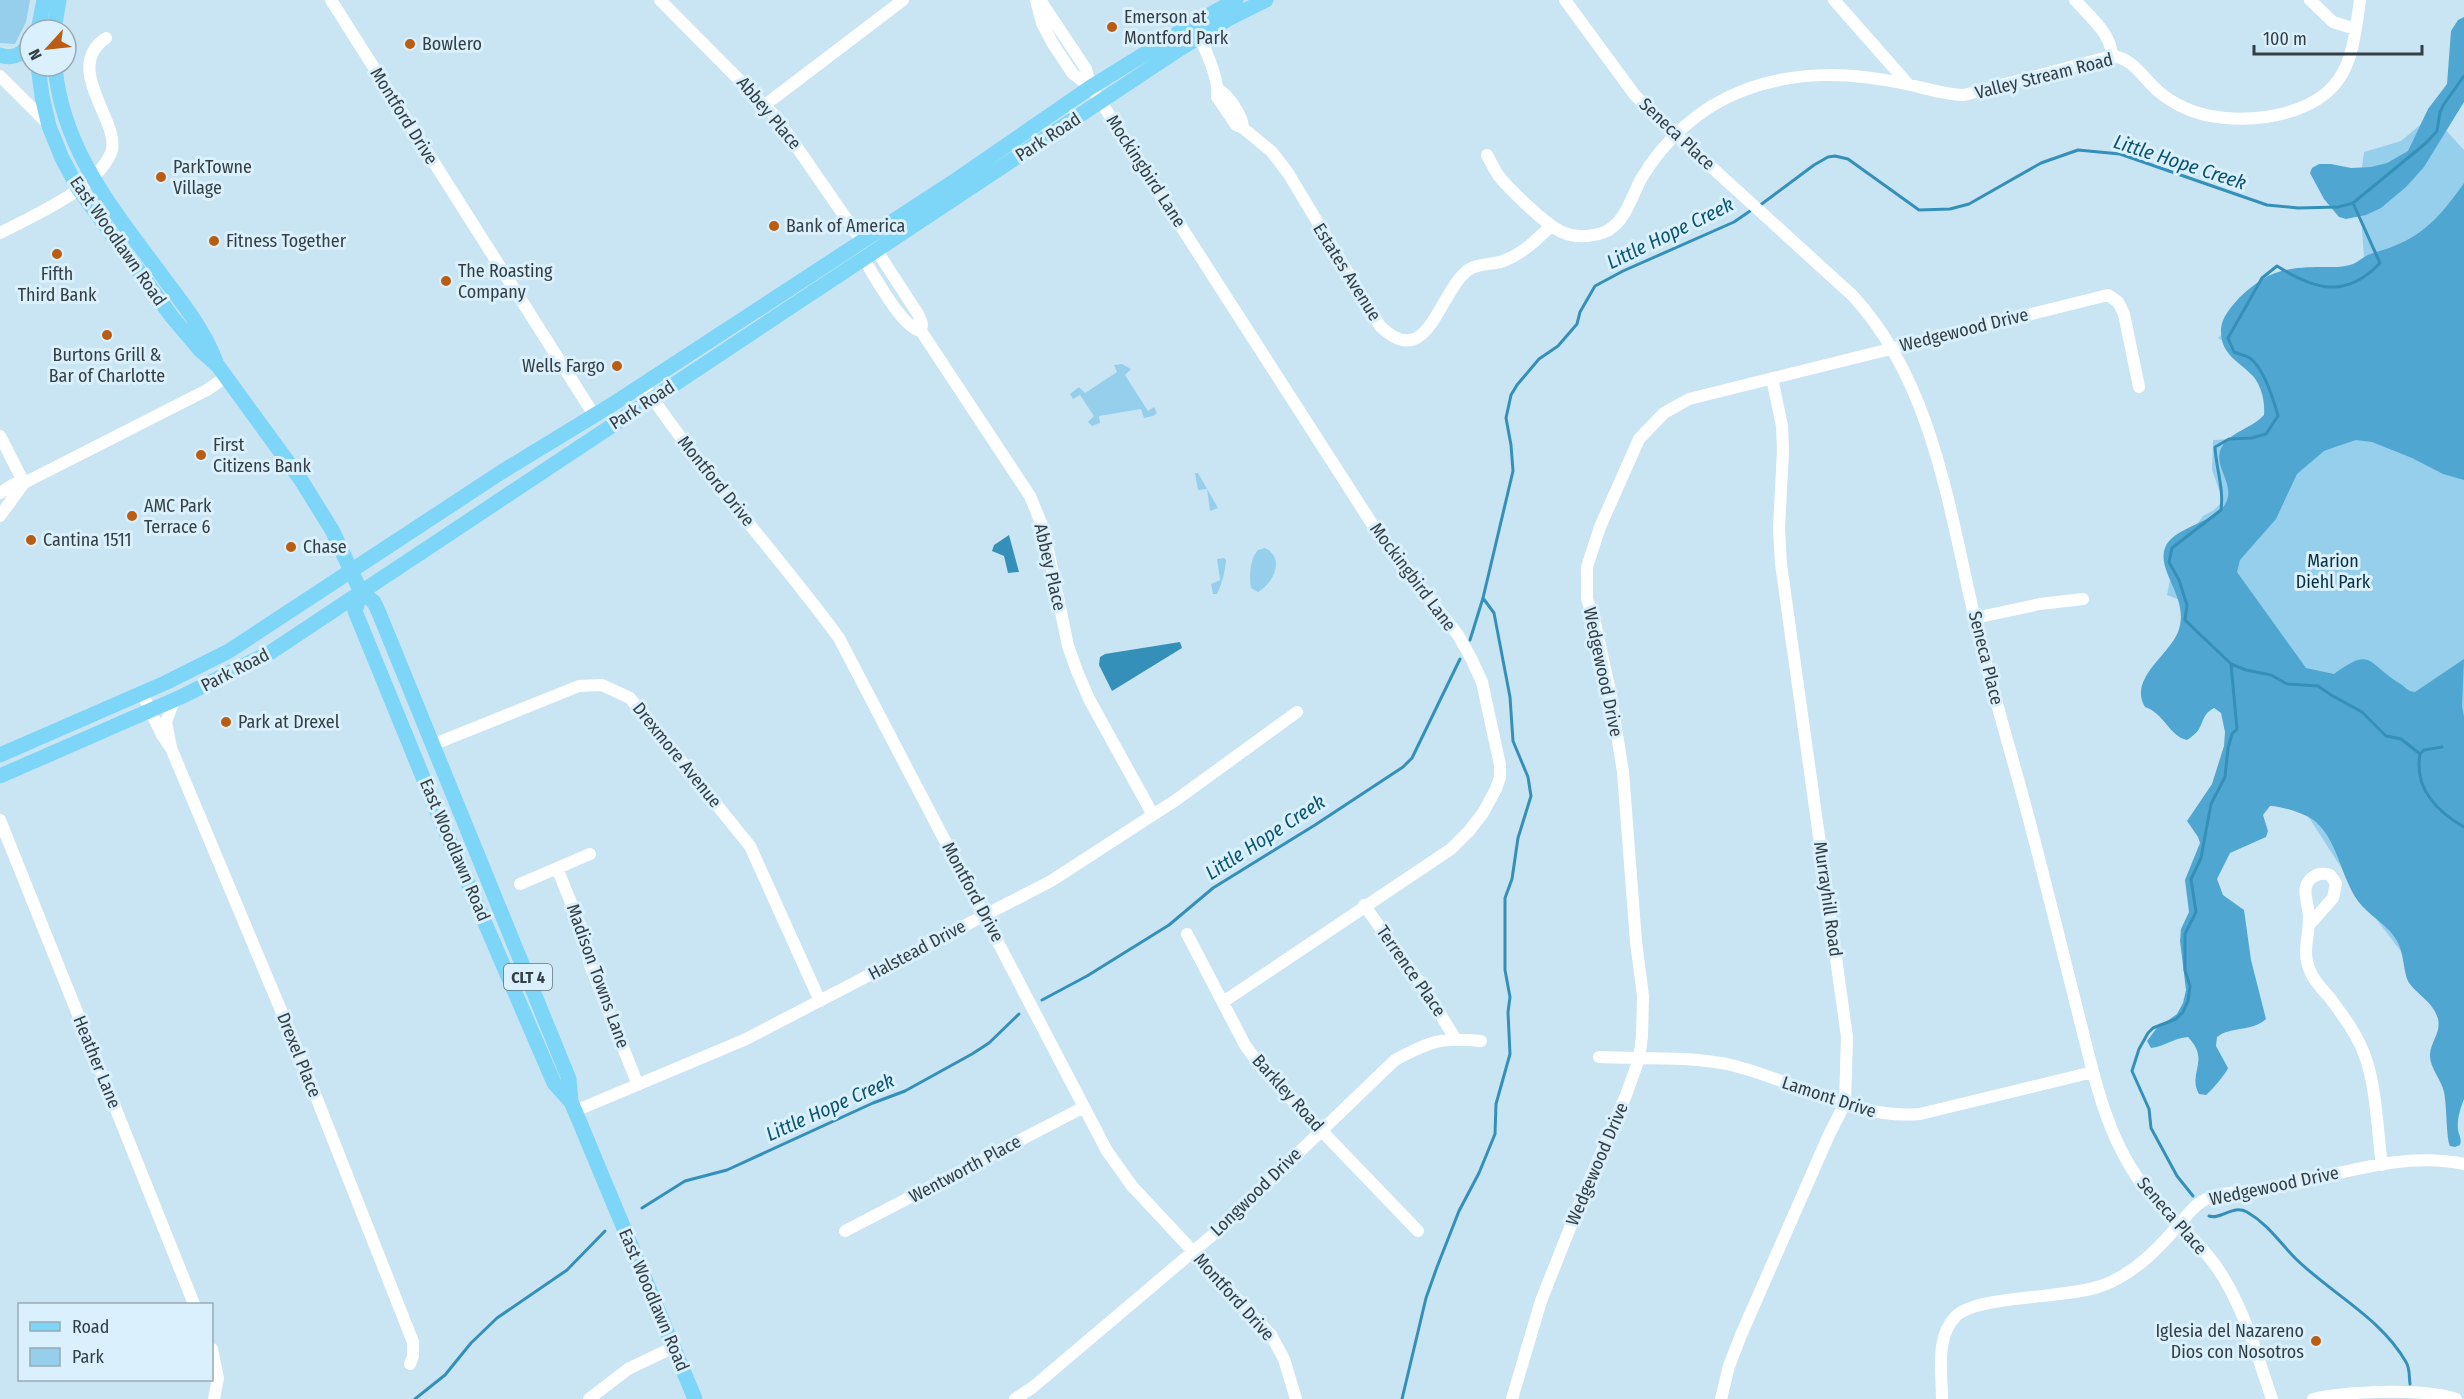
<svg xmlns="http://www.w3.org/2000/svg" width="2464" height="1399" viewBox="0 0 2464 1399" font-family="'Fira Sans Condensed',sans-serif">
<rect width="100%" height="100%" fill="#c9e5f4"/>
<path fill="#96cfec" d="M0,0H30L26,22L15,44L0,43Z
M2432,115L2464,150V1035L2362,900L2270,757L2187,603L2167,595L2175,555L2203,516L2214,510L2223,501L2212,470L2213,440L2266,437L2265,368L2218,338L2230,326L2268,275L2337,294L2347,286L2364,257L2359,190L2364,152L2401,141Z
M1122,364L1131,369L1125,375L1148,411L1154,407L1157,413L1153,416L1144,418L1141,409L1099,416L1100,423L1092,426L1088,422L1094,416L1080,395L1073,399L1070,394L1079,387L1085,393L1117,372L1114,365Z
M1195,473H1198L1218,508L1210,511L1207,489L1198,490Z
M1265,548C1286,558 1273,584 1258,592L1251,588C1249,577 1250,558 1258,550Z
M1224,558L1226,560C1225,573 1222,583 1217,594H1213L1211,584L1220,580L1217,559Z"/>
<path fill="#4fa7d1" d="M2464,17V102L2424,167L2406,187L2381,208L2366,215L2346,219L2339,217L2324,199L2310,173L2312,168L2319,164H2331L2351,168L2371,167L2387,163L2408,151L2428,109L2447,84L2451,31L2458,20Z
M2464,183V480L2443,474L2412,458L2372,442L2356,440L2338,446L2324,451L2297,474L2276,519L2240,560L2237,572L2306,668L2334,674C2372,646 2367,663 2399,683C2406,687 2406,691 2415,692L2464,659L2462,706L2464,717V1099C2460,1110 2457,1118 2458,1130C2459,1136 2462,1138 2460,1145L2455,1147L2450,1146C2446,1137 2447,1106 2444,1092C2441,1079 2429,1067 2430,1054C2431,1041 2441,1033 2438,1019C2434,1003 2419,996 2410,984C2403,975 2405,955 2397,941C2389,926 2373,918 2362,906C2341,882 2340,844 2316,822C2309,815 2279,805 2270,806L2263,815L2268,831L2266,837L2230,853L2217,879L2223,895L2244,910L2251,960L2266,1019C2252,1032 2231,1026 2217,1037L2216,1046L2228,1068C2225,1075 2212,1090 2206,1095L2199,1094C2187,1073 2211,1061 2188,1037C2173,1038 2164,1047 2151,1048L2147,1041L2156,1029L2177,1014L2183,1003L2186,990L2180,941L2181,929L2189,912L2185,880L2200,843L2198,837L2187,821L2212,784L2224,746L2225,732L2221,713L2214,708C2203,714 2204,720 2199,729C2196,734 2191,737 2187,740C2169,736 2164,713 2145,707C2128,679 2169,655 2178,632C2191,599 2156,572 2165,548C2172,528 2212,523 2224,506C2239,485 2209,465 2223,445C2233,431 2252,428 2264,415C2265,402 2262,387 2253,376C2239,361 2220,355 2221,329C2222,317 2231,307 2239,298C2266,272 2284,267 2321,267C2331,267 2343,268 2353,264C2358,262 2363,257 2368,255C2377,251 2386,250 2394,246C2426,234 2445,210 2464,183Z"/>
<path fill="#3590b9" d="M1009,535L1019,572L1008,573L1004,556L992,551L994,545Z
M1180,642L1182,648L1112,691L1099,665L1100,657L1105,654Z"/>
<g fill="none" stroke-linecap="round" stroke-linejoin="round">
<path stroke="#3590b9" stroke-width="3" d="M2353,203L2380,263C2346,299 2315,290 2277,266L2262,278L2228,338L2234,352C2239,354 2244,355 2248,357C2263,365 2274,401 2278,416L2266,434L2252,438L2229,439L2215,447C2216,469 2224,487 2221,510L2172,548L2169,562L2179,580L2187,605L2185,620L2231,664L2246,670L2271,675L2287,684L2318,686L2331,695L2362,712L2386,736L2401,739L2420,754
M1759,206L1814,165L1828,157L1835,156L1848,159L1919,210L1950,209L1969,204L2041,163L2078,150L2120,154L2267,205L2298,208L2338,207L2353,203L2426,143L2437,131L2440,112L2444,104L2464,76
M1470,640L1483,598L1513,471L1511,445L1506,418L1511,395L1517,385L1539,359L1558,346L1577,324L1580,312L1595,286L1623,271L1734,222L1753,209
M2420,754C2414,788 2436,811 2464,827
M2420,754L2424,750L2442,747
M1042,1000L1087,976L1169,925L1213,888L1315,825L1403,767L1412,758L1460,659
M2193,1196L2177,1176L2151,1128L2149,1109L2132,1071L2139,1049L2148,1033L2153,1028L2176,1019L2183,1012L2188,1001L2190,986L2185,970V934L2196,912L2191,879L2201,858L2211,804L2225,777L2228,748L2232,734L2237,729L2231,664
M642,1208L685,1181L727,1170L873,1103L905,1091L972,1054L989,1043L1019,1014
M2209,1216C2221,1220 2233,1204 2247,1212C2268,1224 2280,1243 2296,1259C2332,1294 2381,1318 2406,1362C2410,1368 2409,1377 2410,1384
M415,1399L445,1375L471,1343L497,1318L567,1270L605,1231
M1402,1399L1426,1298L1437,1267L1459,1211L1479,1173L1495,1134L1496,1104L1510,1054L1508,1012L1510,997L1505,970V898L1512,879L1518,838L1531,796L1528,777L1513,741L1510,697L1494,613L1483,598"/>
<path stroke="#fff" stroke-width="12" d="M331,0L594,415
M660,0L776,117L861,240
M1036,0L1042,23L1053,44L1073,74L1091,87L1101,102L1376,530L1458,635L1471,658L1482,682L1500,765V777L1496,789L1483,813L1469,831L1451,849L1223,1002
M1040,0L1086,69L1091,87
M1565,0L1634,94L1651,112L1853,296C1936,386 1950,518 1978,632C1993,693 2011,752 2027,812C2050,899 2071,986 2093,1072C2103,1109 2115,1145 2137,1177C2160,1211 2195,1235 2218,1269C2244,1308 2257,1355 2272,1399
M1834,0L1908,84
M2075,0C2090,17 2111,33 2112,56
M2310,0L2333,22L2355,29
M1196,30C1204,46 1220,80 1217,97L1236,125L1243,128L1272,152L1288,173L1380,326C1428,373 1438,293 1468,270C1478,263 1492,265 1503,261C1523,254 1536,240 1551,226
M0,76L48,124
M1219,90C1229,96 1242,115 1243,127
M765,105L903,0
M1487,155C1491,162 1494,169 1498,175C1510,190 1546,225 1562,232C1577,239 1602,237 1614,226C1627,215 1633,194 1641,179C1664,140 1700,107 1742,91C1796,70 1850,72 1906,84C1926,88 1944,95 1964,95L2112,56C2133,58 2143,78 2158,91C2166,98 2176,104 2185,108C2227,128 2311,121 2339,79C2354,57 2356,26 2360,0
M0,233C33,216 96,189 111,153C123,124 61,68 106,38
M861,240L872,244L875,248L918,314L922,324L921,331C902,328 875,276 863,258L860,248Z
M921,331L1030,496L1044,530L1068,646L1077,671L1089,699L1153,815
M643,384C702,473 776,552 839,638L1107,1151L1132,1186L1271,1335L1284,1359L1296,1399
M0,436L24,483L207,390L226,377
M0,493L14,484L24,483L0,516
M1975,618L2040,604L2083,599
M142,693L162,735L171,748L166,722L174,700
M432,745L579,686L602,685L630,698L750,846L820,1001
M171,748L298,1051L413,1342V1356L410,1364
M0,820L194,1304
M557,868L582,930L590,965L638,1085
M520,884L590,854
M1364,905L1425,990L1455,1038
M2309,925L2333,898L2336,883L2330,875C2324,873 2319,873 2313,877C2298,887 2310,905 2309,919C2309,940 2301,951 2311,973C2315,982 2323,990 2330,998C2344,1017 2357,1034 2365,1056C2377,1090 2377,1130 2382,1165
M1187,934L1245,1045L1264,1071L1418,1231
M1599,1057C1641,1059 1685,1056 1727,1064C1791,1078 1852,1120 1920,1114L2093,1072
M575,1111L744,1040L1051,881L1176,800L1297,712
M845,1231L1084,1107
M212,1349L218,1378L214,1399
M589,1399L628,1369L674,1347
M1015,1399L1033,1387L1215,1233L1395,1060C1430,1041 1442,1037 1481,1041
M1512,1399L1541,1301L1583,1195L1626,1095L1639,1059L1642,1036L1643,996L1636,942L1623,772L1610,691L1595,623L1587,599V567L1600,527L1639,439L1664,413L1689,399L2108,295L2118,302L2124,314L2139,387
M1721,1399L1729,1366L1741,1335L1828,1137L1845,1103L1847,1037L1781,564L1779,528L1783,451L1782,426L1772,378
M1942,1399C1942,1372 1935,1337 1956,1316C1978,1295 2065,1299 2101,1286C2132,1275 2155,1252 2176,1228C2184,1220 2191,1208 2201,1202C2219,1190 2246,1193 2267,1189C2331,1178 2399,1150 2464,1164
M2313,1399C2345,1391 2425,1388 2456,1399"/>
<path stroke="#7dd5f8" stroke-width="15" d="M38,30L44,0
M54,30L59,0
M0,55C13,60 23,54 30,43
M38,66L42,96L49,126L62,158L78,188L172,317L200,350L218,366L301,480L332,530L361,592L374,602L379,613L569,1079L571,1102
M55,66C62,150 115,212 163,277C184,305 204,330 216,362
M361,592L355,611L438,814L554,1083L571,1102L575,1111L695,1399
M0,755L165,683L229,651L503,471L613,404L959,178L1091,87L1193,24L1236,0
M0,776L183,696L271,652L1181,48L1228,19L1266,0"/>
</g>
<g fill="#bb5c13" stroke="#daf1fd" stroke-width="2">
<circle cx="1112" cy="27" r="6"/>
<circle cx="410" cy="44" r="6"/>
<circle cx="161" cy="177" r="6"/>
<circle cx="774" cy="226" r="6"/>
<circle cx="214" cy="241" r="6"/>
<circle cx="57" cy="254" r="6"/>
<circle cx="446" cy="281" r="6"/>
<circle cx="107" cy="335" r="6"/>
<circle cx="617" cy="366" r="6"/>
<circle cx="201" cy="455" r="6"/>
<circle cx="132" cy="516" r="6"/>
<circle cx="31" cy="540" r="6"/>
<circle cx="291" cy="547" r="6"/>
<circle cx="226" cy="722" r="6"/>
<circle cx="2316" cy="1341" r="6"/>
</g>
<g text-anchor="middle" stroke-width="6" stroke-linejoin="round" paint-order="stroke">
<rect fill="#daf1fd" stroke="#65747c" stroke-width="1.5" x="504" y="964" width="48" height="26" rx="4.5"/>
<g font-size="16" font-weight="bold" fill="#333f45">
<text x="528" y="983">CLT 4</text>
</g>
<g font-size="18" fill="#333f45" stroke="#daf1fd" text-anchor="start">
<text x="1124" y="23">Emerson at<tspan x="1124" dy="21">Montford Park</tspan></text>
<text x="422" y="50">Bowlero</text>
<text x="173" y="173">ParkTowne<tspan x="173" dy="21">Village</tspan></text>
<text x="786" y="232">Bank of America</text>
<text x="226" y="247">Fitness Together</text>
<text x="458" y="277">The Roasting<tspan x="458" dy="21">Company</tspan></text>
<text x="57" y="280" text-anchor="middle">Fifth<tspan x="57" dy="21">Third Bank</tspan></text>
<text x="107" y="361" text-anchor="middle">Burtons Grill &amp;<tspan x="107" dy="21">Bar of Charlotte</tspan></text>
<text x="605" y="372" text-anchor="end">Wells Fargo</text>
<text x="213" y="451">First<tspan x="213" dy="21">Citizens Bank</tspan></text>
<text x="144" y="512">AMC Park<tspan x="144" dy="21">Terrace 6</tspan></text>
<text x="43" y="546">Cantina 1511</text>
<text x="303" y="553">Chase</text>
<text x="238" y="728">Park at Drexel</text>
<text x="2304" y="1337" text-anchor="end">Iglesia del Nazareno<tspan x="2304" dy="21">Dios con Nosotros</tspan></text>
</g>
<g font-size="18" fill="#333f45" stroke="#daf1fd">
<text transform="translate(2044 76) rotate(-14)" y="6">Valley Stream Road</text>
<text transform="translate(769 113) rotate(50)" y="6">Abbey Place</text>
<text transform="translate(404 116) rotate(58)" y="6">Montford Drive</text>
<text transform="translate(1677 134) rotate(43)" y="6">Seneca Place</text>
<text transform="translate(1048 137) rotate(-33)" y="6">Park Road</text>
<text transform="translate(1146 171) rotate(57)" y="6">Mockingbird Lane</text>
<text transform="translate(118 241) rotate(55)" y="6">East Woodlawn Road</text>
<text transform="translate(1347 272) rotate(58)" y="6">Estates Avenue</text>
<text transform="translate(1964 330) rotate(-14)" y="6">Wedgewood Drive</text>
<text transform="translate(642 405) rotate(-33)" y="6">Park Road</text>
<text transform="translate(716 481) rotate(51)" y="6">Montford Drive</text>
<text transform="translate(1050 567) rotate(77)" y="6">Abbey Place</text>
<text transform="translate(1413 577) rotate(53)" y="6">Mockingbird Lane</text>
<text transform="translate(1986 658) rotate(76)" y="6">Seneca Place</text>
<text transform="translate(235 670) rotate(-27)" y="6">Park Road</text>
<text transform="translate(1603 672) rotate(78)" y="6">Wedgewood Drive</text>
<text transform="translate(677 755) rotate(51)" y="6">Drexmore Avenue</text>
<text transform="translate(455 850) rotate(67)" y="6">East Woodlawn Road</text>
<text transform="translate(973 892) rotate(62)" y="6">Montford Drive</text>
<text transform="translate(1828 899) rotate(82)" y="6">Murrayhill Road</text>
<text transform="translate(917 950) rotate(-28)" y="6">Halstead Drive</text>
<text transform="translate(1411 971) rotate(55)" y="6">Terrence Place</text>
<text transform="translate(598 976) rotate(70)" y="6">Madison Towns Lane</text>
<text transform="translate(299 1055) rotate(68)" y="6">Drexel Place</text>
<text transform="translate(97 1062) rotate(68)" y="6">Heather Lane</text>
<text transform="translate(1288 1093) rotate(48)" y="6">Barkley Road</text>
<text transform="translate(1829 1097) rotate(18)" y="6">Lamont Drive</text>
<text transform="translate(1597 1164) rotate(-67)" y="6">Wedgewood Drive</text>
<text transform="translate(965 1169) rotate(-28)" y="6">Wentworth Place</text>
<text transform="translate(2274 1186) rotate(-12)" y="6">Wedgewood Drive</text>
<text transform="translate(1256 1192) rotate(-44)" y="6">Longwood Drive</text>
<text transform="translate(2172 1216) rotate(49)" y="6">Seneca Place</text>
<text transform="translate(1234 1297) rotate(48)" y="6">Montford Drive</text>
<text transform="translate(654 1300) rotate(67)" y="6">East Woodlawn Road</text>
</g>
<g font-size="18" fill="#062f41" stroke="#daf1fd">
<text x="2333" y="567">Marion<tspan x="2333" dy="21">Diehl Park</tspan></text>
</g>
<g font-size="20" font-style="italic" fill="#0b5471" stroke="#daf1fd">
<text transform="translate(2180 162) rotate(18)" y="7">Little Hope Creek</text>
<text transform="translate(1670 233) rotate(-26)" y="7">Little Hope Creek</text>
<text transform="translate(1265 837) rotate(-33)" y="7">Little Hope Creek</text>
<text transform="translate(830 1107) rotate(-24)" y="7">Little Hope Creek</text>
</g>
</g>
<rect x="18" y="1303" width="195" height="78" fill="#daf1fd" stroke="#97aab3" stroke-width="1.5"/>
<rect x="30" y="1322" width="30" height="9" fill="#7dd5f8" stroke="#97aab3" stroke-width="1.5"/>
<text x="72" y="1333" font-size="18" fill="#333f45">Road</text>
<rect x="30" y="1348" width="30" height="18" fill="#96cfec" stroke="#97aab3" stroke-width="1.5"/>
<text x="72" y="1363" font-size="18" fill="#333f45">Park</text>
<g transform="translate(48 48) rotate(243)"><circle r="28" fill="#daf1fd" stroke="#97aab3" stroke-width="1.5"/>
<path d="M0-4.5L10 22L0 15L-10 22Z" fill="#bb5c13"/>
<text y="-9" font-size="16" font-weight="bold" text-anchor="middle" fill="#333f45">N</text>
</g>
<path d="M2254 45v9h168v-9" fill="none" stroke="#333f45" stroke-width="3"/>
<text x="2263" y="45" font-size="18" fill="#333f45" stroke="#daf1fd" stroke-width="4.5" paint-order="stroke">100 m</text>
</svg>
